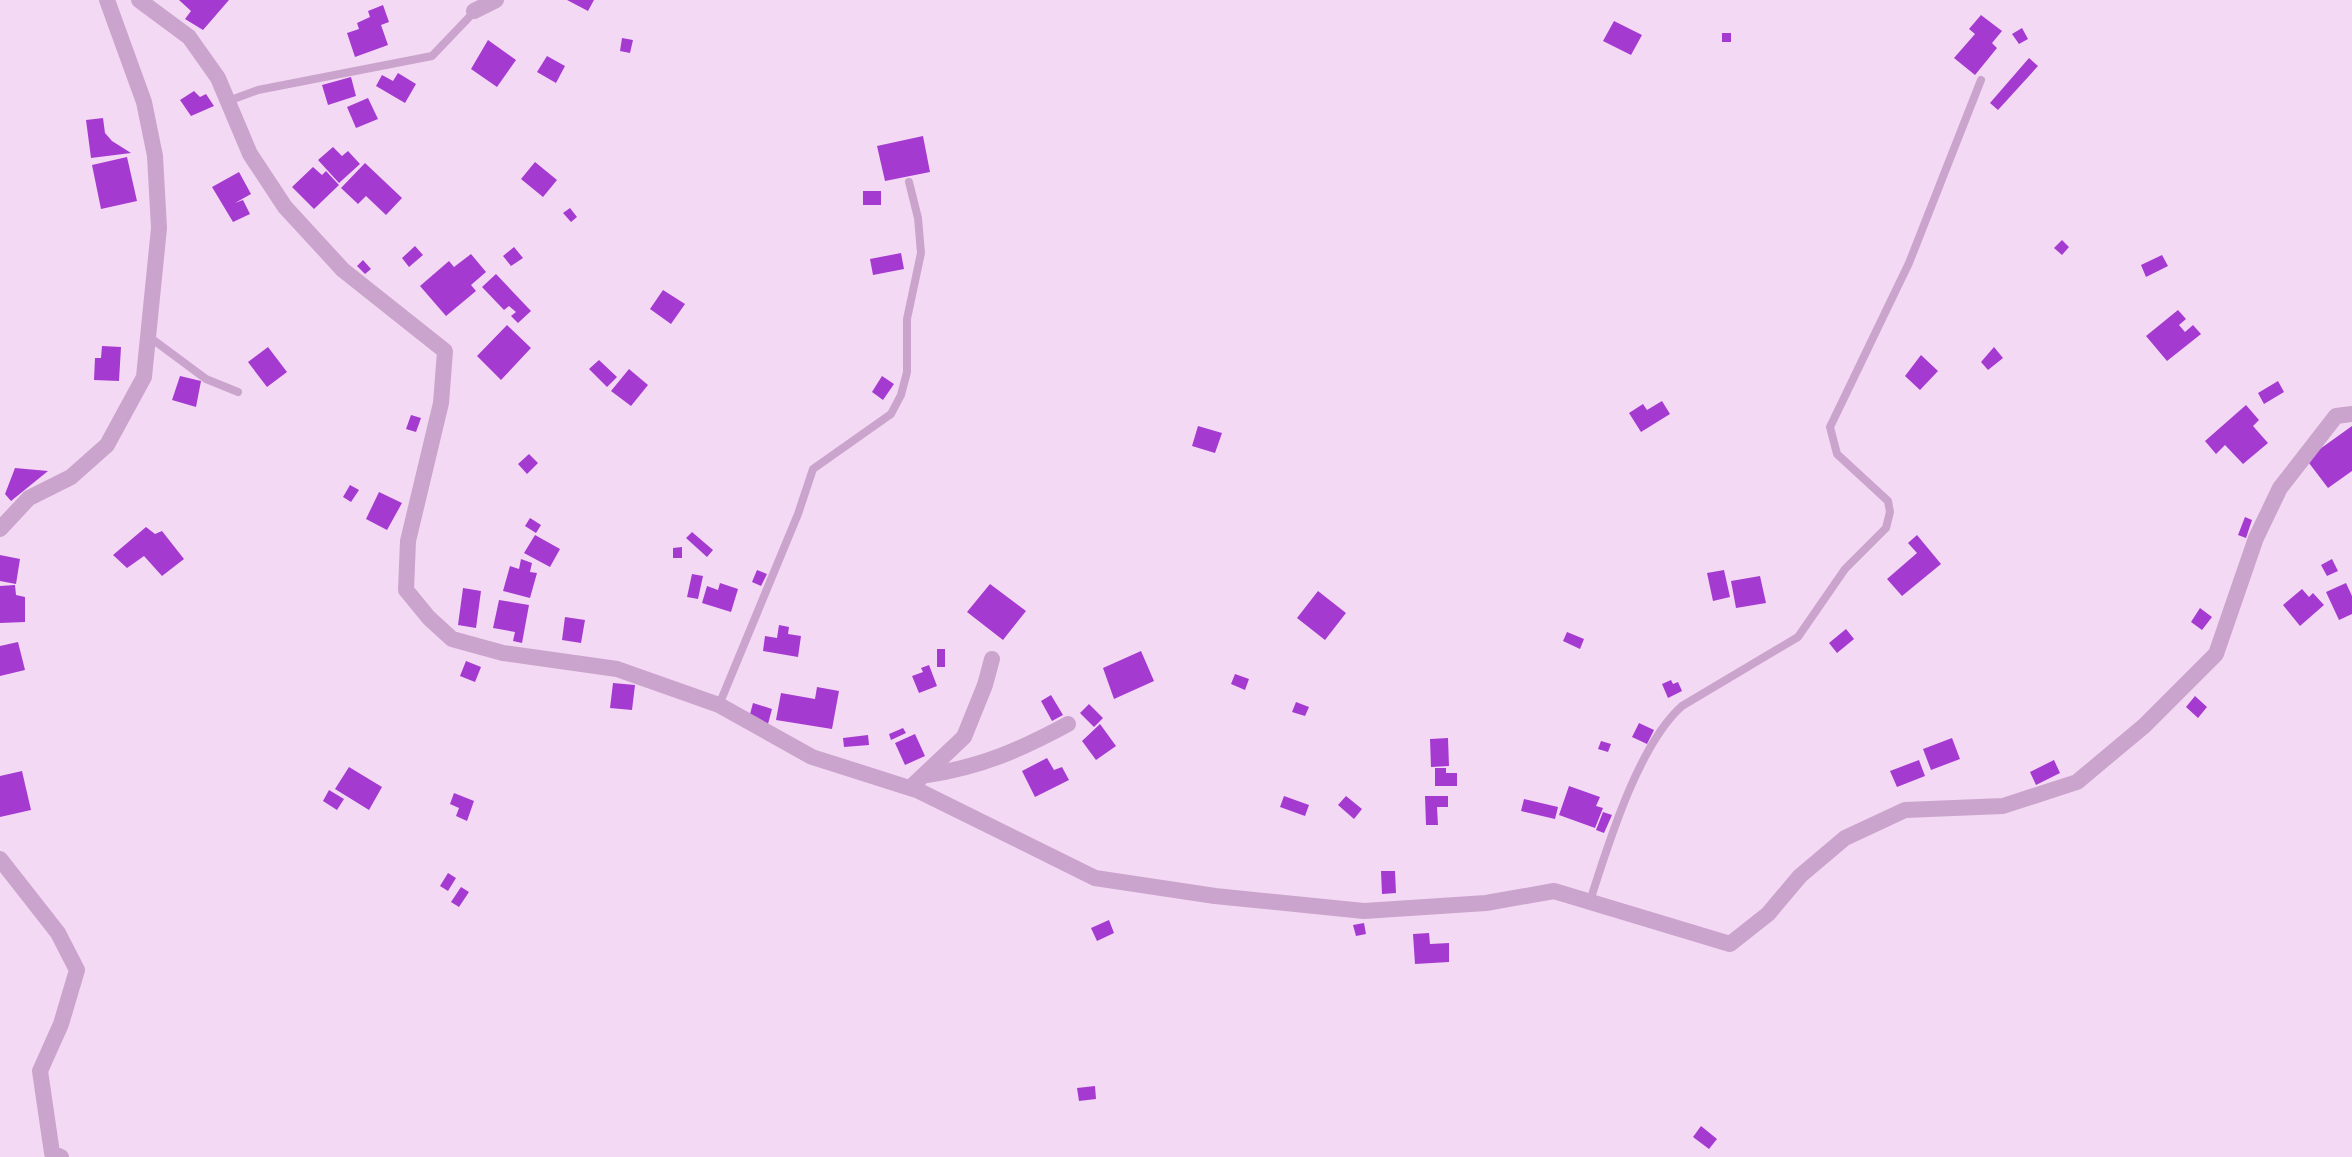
<svg xmlns="http://www.w3.org/2000/svg" width="2352" height="1157" viewBox="0 0 2352 1157" font-family="'Asap Condensed',sans-serif">
<rect width="100%" height="100%" fill="#f4d9f4"/>
<path fill="#a53ad1" d="M179,0H229L203,30L185,19L191,11Z
M567,0H594L588,11Z
M383,5L389,22L381,25L388,45L355,57L347,33L359,29L357,23L370,17L368,11Z
M1981,15L2002,31L1992,43L1997,48L1975,75L1954,58L1975,34L1969,29Z
M1614,21L1642,35L1631,55L1603,41Z
M2022,28L2028,39L2019,44L2012,34Z
M1722,33H1731V42H1722Z
M622,38L633,40L630,53L620,51Z
M488,40L516,60L497,87L471,69Z
M547,56L565,66L556,83L537,72Z
M2029,58L2038,66L1998,110L1990,103Z
M398,73L416,84L405,103L376,86L382,75L393,81Z
M351,77L356,96L328,105L322,85Z
M194,91L200,97L206,94L214,106L191,116L180,100Z
M368,98L378,119L356,128L347,107Z
M103,118L105,133L112,141L131,153L91,158L86,120Z
M923,136L930,172L885,181L877,146Z
M333,147L342,156L348,151L360,164L339,183L318,160Z
M127,157L137,201L101,209L92,165Z
M535,162L557,180L543,197L521,179Z
M365,163L402,198L386,215L366,196L358,204L341,188Z
M313,167L322,175L326,171L339,185L314,209L292,187Z
M239,172L251,194L235,203L243,200L250,214L233,222L212,187Z
M863,191H881V205H863Z
M570,208L577,217L571,222L563,213Z
M2062,240L2069,247L2062,255L2054,248Z
M415,246L423,255L409,267L402,258Z
M514,247L523,258L511,266L503,256Z
M901,253L904,269L873,275L870,259Z
M471,254L486,272L471,285L476,291L446,316L420,286L449,261L454,267Z
M2162,255L2168,266L2146,277L2141,265Z
M363,260L371,269L365,274L357,266Z
M496,274L531,311L518,323L511,316L516,312L509,306L504,310L482,287Z
M663,290L685,304L671,324L650,309Z
M2178,310L2186,319L2179,325L2185,332L2193,325L2201,334L2167,361L2146,336Z
M507,325L531,348L501,380L477,356Z
M102,346L121,347L119,381L94,380L95,358H101Z
M268,347L287,372L267,387L248,362Z
M1994,347L2003,358L1988,370L1981,362Z
M1921,355L1938,371L1920,390L1905,376Z
M599,360L617,377L607,387L589,369Z
M629,369L648,385L631,406L611,391Z
M180,376L201,381L196,407L172,400Z
M882,376L894,384L883,400L872,392Z
M2278,381L2284,392L2264,404L2258,393Z
M1662,401L1670,414L1641,432L1629,413L1643,404L1647,410Z
M2246,405L2259,420L2253,426L2268,443L2243,464L2225,445L2216,454L2205,441Z
M411,415L421,418L416,432L406,429Z
M1198,426L1222,433L1215,453L1192,446Z
M2352,426V471L2328,488L2306,459Z
M529,454L538,463L527,474L518,464Z
M15,468L48,471L11,501L5,494Z
M350,485L359,490L351,502L343,497Z
M379,492L402,503L387,530L366,519Z
M2245,517L2252,520L2246,538L2238,535Z
M530,518L541,525L536,533L525,526Z
M146,527L155,534L162,531L184,559L162,576L144,556L127,568L113,555Z
M692,532L713,550L707,557L686,538Z
M535,535L560,549L550,567L524,553Z
M1917,535L1941,564L1902,596L1887,579L1917,553L1908,543Z
M682,547V558H673V548Z
M0,555L20,559L16,584L0,581Z
M521,559L532,563L530,572L537,573L530,598L503,591L510,566L519,569Z
M2332,559L2338,571L2327,576L2321,565Z
M757,570L767,574L761,586L752,582Z
M1724,570L1730,597L1713,601L1707,573Z
M692,574L703,576L698,599L687,597Z
M1760,576L1766,603L1736,608L1731,581Z
M720,583L738,589L731,612L702,603L707,586L718,590Z
M2346,583L2352,596V614L2339,620L2326,592Z
M990,584L1026,611L1003,640L967,612Z
M15,585L16,595L25,597V622L0,623V586Z
M463,588L481,591L476,628L458,625Z
M2302,589L2309,597L2313,593L2324,605L2300,626L2283,605Z
M1318,591L1346,613L1325,640L1297,618Z
M499,600L529,605L522,643L513,641L515,632L493,628Z
M2200,608L2212,617L2202,630L2191,622Z
M565,617L585,620L581,643L562,640Z
M779,625L789,627L788,634L801,636L798,657L763,651L765,636L777,638Z
M1846,629L1854,639L1837,653L1829,643Z
M1567,632L1584,639L1580,649L1563,641Z
M18,642L25,670L0,676V646Z
M937,649H945V667H937Z
M1141,651L1154,681L1114,699L1103,668Z
M466,661L481,667L475,682L460,676Z
M929,665L937,686L919,693L912,676L923,672L921,668Z
M1235,674L1249,679L1245,690L1231,684Z
M1671,680L1673,684L1678,682L1682,691L1668,698L1662,684Z
M613,683L635,685L632,710L610,708Z
M817,687L839,691L832,729L776,720L781,693L815,699Z
M1051,695L1063,715L1052,721L1041,701Z
M2195,696L2207,707L2198,718L2186,707Z
M1296,702L1309,707L1305,716L1292,712Z
M753,703L772,709L768,724L749,718Z
M1089,704L1103,718L1094,727L1080,713Z
M1639,723L1654,730L1647,744L1632,737Z
M1100,724L1116,746L1096,760L1082,741Z
M903,728L906,733L891,740L889,734Z
M915,734L925,756L905,765L895,743Z
M868,735L869,745L844,747L843,738Z
M1448,738L1449,766L1431,767L1430,739Z
M1952,738L1960,759L1931,770L1923,749Z
M1601,741L1611,744L1608,752L1598,749Z
M1047,758L1054,770L1062,767L1069,780L1035,797L1022,771Z
M1919,760L1925,776L1897,787L1890,771Z
M2054,760L2060,773L2036,785L2030,772Z
M349,767L382,787L369,810L335,789Z
M1435,768H1446V773H1457V786H1435Z
M22,771L31,810L0,817V776Z
M1569,786L1600,797L1596,806L1603,808L1595,828L1559,815Z
M329,790L344,799L337,810L323,801Z
M454,793L474,801L467,821L456,816L459,808L450,804Z
M1284,796L1309,805L1305,816L1280,807Z
M1346,796L1362,809L1354,819L1338,805Z
M1425,796H1448V807H1437L1438,825H1426Z
M1524,799L1558,807L1555,819L1521,811Z
M1603,812L1612,815L1604,833L1596,830Z
M1381,871H1395L1396,893L1382,894Z
M448,873L456,878L448,891L440,886Z
M461,887L469,892L459,907L451,902Z
M1109,920L1114,933L1097,941L1091,928Z
M1364,923L1366,934L1356,936L1353,925Z
M1429,933L1430,944L1449,943V962L1415,964L1413,934Z
M1095,1086L1096,1099L1079,1101L1077,1088Z
M1701,1126L1717,1139L1709,1149L1693,1137Z"/>
<g fill="none" stroke-linecap="round" stroke-linejoin="round">
<path stroke="#caa4cd" stroke-width="8" d="M228,101L258,90L432,56L475,11
M148,336L206,379L238,392
M719,705L798,514L813,469L891,414L901,395L907,372V319L921,253L918,218L909,182
M1590,901C1608,845 1638,745 1682,706L1798,637L1845,569L1886,528L1890,512L1888,501L1837,454L1830,427L1909,263L1981,80"/>
<path stroke="#caa4cd" stroke-width="16" d="M139,0L189,37L218,78L250,154L285,207L343,270L445,351L441,403L408,541L406,590L429,618L452,639L503,653L617,669L719,705L812,757L919,791L1095,878L1215,896L1364,911L1486,903L1554,891L1730,944L1768,914L1800,876L1845,838L1905,810L2003,806L2077,782L2144,726L2216,654L2256,538L2280,488L2336,416L2352,414
M474,11L496,0
M0,529L29,498L71,477L107,445L144,377L159,228L155,156L144,102L107,0
M927,775C981,767 1020,750 1068,724
M910,788L964,737L985,685L992,659
M0,859L58,933L77,970L61,1024L40,1071L52,1153L61,1157"/>
</g>
</svg>
